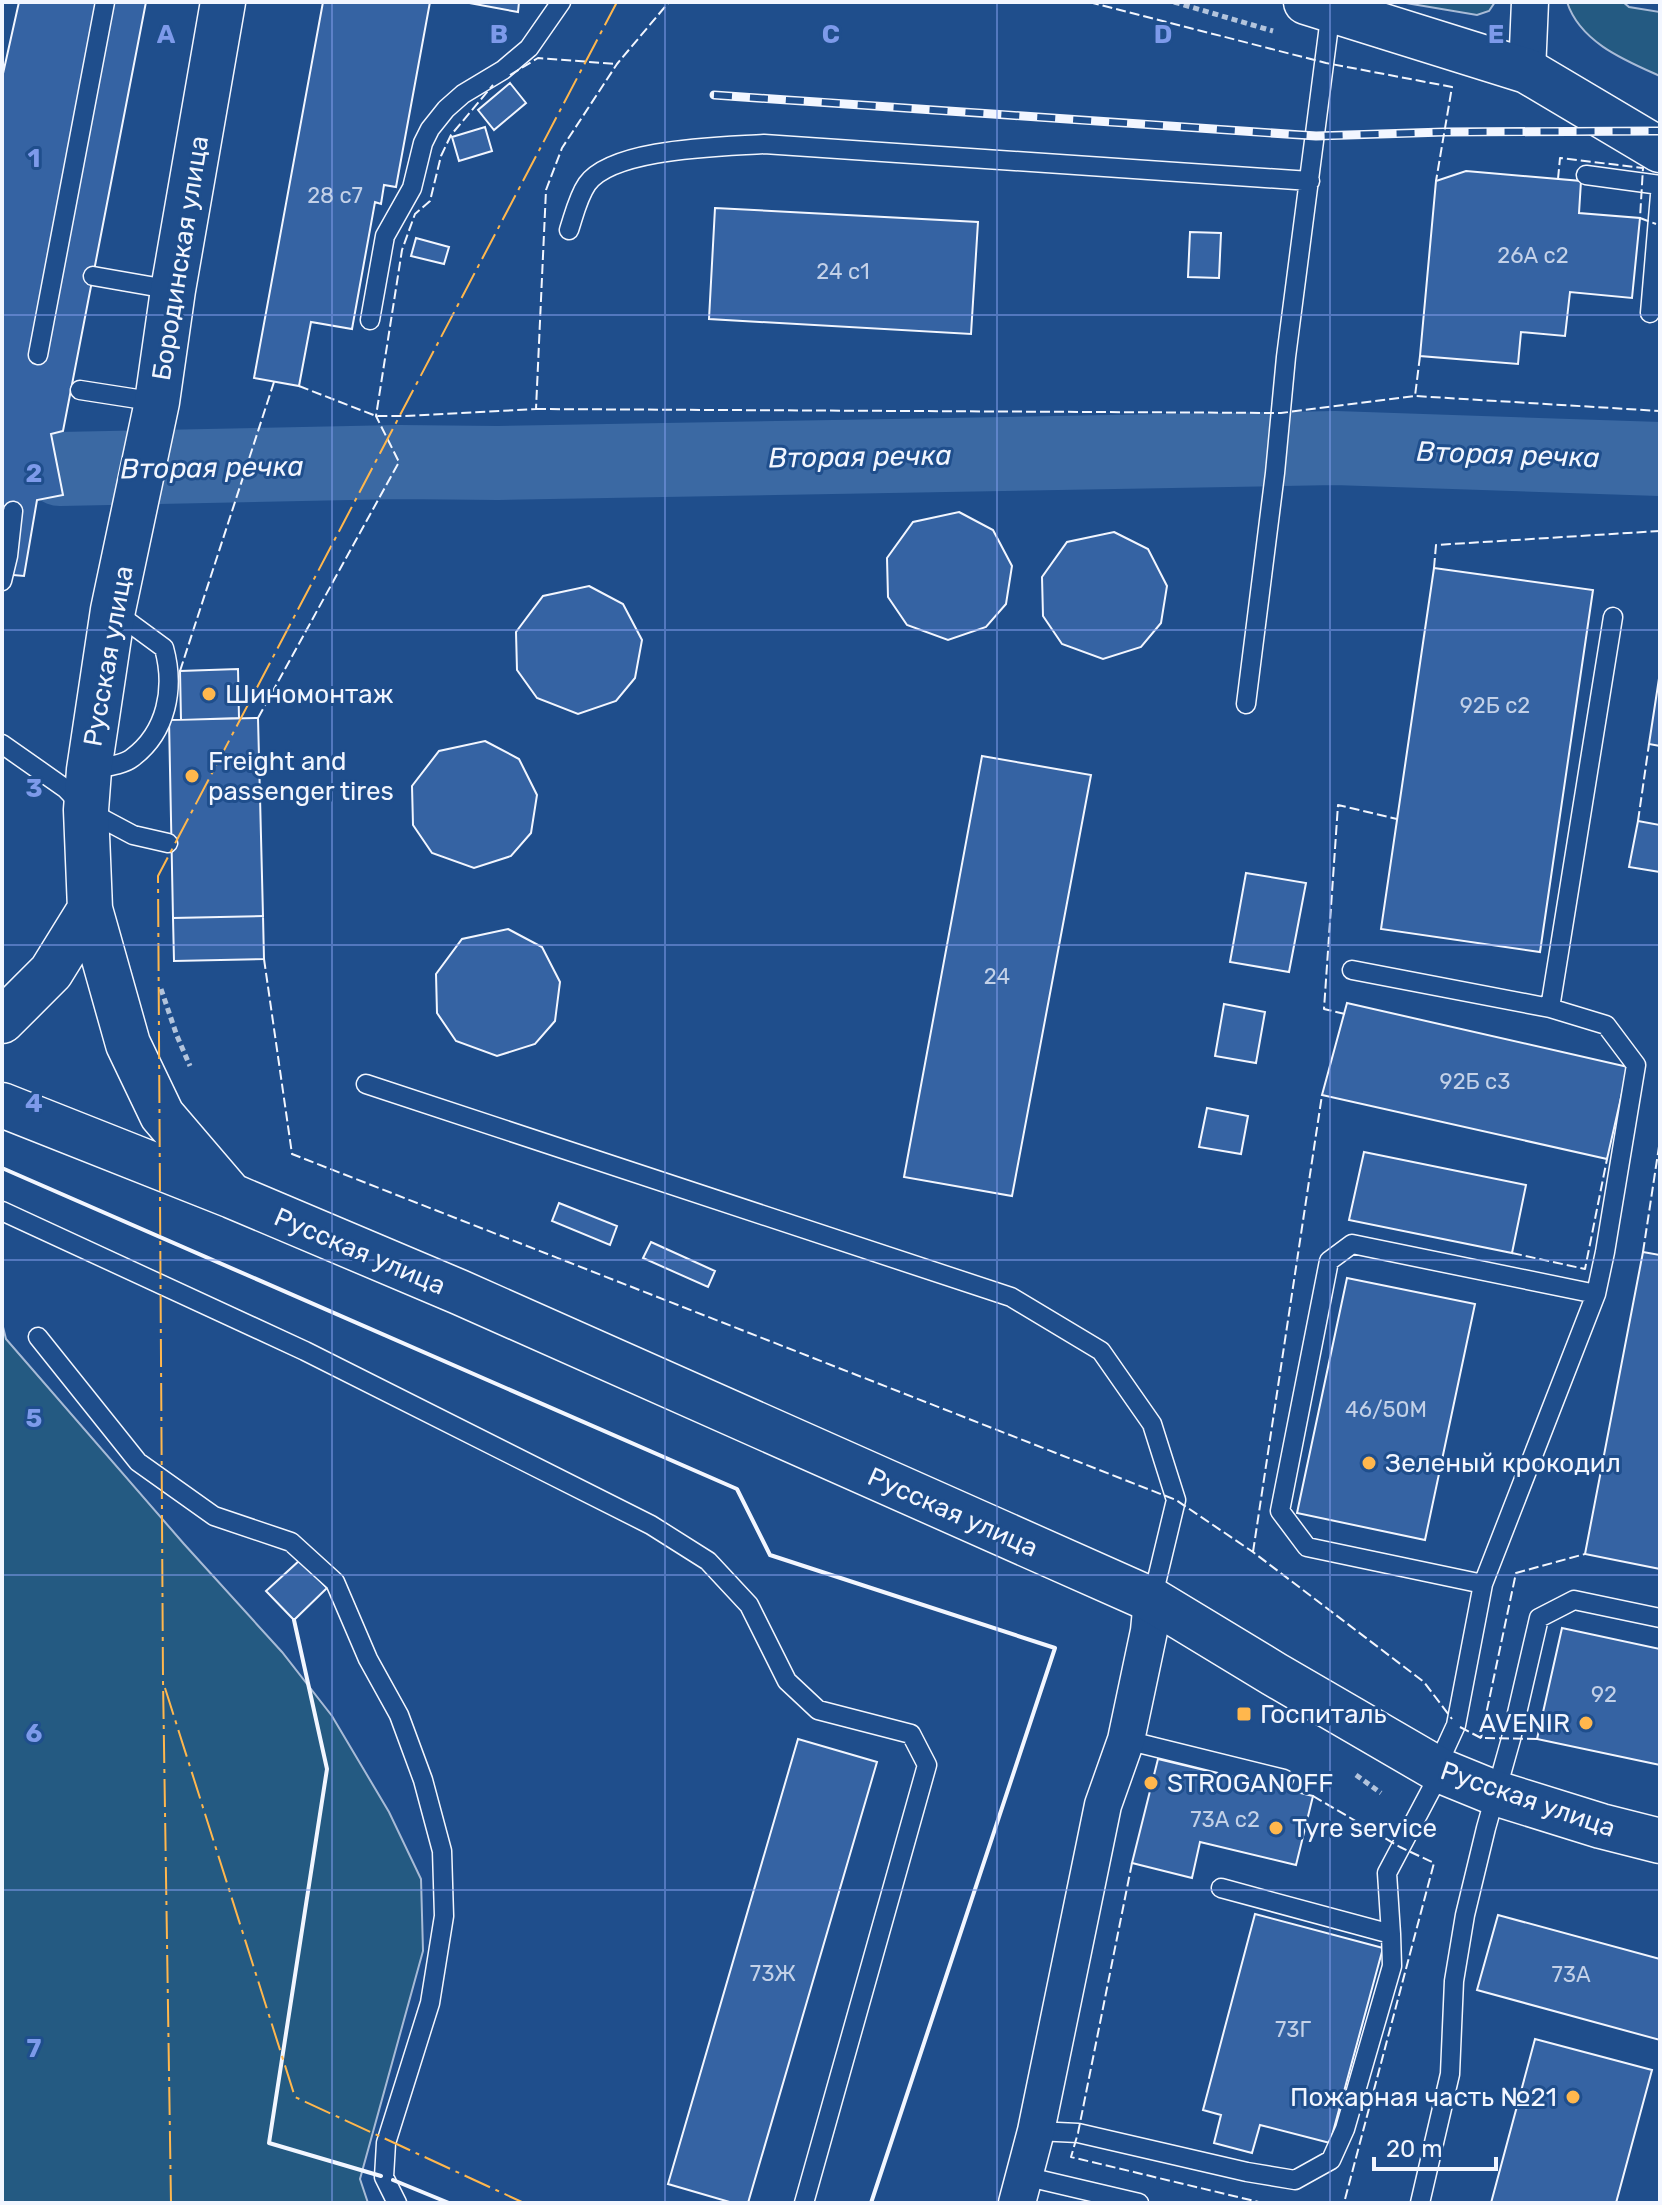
<svg xmlns="http://www.w3.org/2000/svg" width="1662" height="2205" viewBox="0 0 1662 2205" font-family="Rubik,sans-serif">
<rect width="100%" height="100%" fill="#1f4e8c"/>
<path fill="#245a82" stroke="#a8bbd7" stroke-width="2" d="M1400,2H1495L1489,11L1477,15Z
M1567,2H1623L1629,7L1660,12V76C1624,60 1580,42 1567,2Z
M2,1323L6,1339L184,1544L282,1652L332,1716L389,1812L421,1879L423,1951L360,2179L368,2203H2Z"/>
<g fill="none" stroke-linecap="round" stroke-linejoin="round">
<path stroke="#3b69a3" stroke-width="74" d="M60,469L399,462L498,463L1335,448L1660,459"/>
</g>
<path fill="#3563a3" stroke="#f2f6ff" stroke-width="2" d="M19,2H146L63,431L51,434L63,495L37,500L24,576L2,574L6,507H2V78Z
M323,2H430L396,187L384,185L381,204L375,202L352,329L311,322L299,386L254,378Z
M464,2H519L518,12Z
M510,83L526,103L494,130L478,110Z
M485,127L492,151L459,161L452,137Z
M1466,171L1581,181L1579,213L1640,218L1632,298L1570,292L1565,336L1521,332L1518,364L1420,356L1436,181Z
M715,208L978,222L971,334L709,319Z
M1190,232L1221,233L1219,278L1188,277Z
M416,238L449,247L444,264L411,256Z
M959,512L993,530L1012,566L1006,604L986,627L948,640L907,625L888,597L887,558L913,522Z
M1114,532L1148,549L1167,586L1161,623L1141,647L1103,659L1062,644L1043,616L1042,577L1067,542Z
M1434,568L1593,590L1540,952L1381,929Z
M589,586L623,604L642,640L635,678L616,701L578,714L537,698L517,670L516,632L543,596Z
M238,669L239,718L181,720L180,671Z
M1660,672V746L1649,744Z
M258,718L263,916L173,918L169,720Z
M485,741L519,759L537,795L531,833L511,856L474,868L432,853L413,825L412,786L439,751Z
M982,756L1091,775L1012,1196L904,1177Z
M1638,821L1660,825V872L1629,867Z
M1246,873L1306,883L1289,972L1230,962Z
M263,916L264,959L174,961L173,918Z
M508,929L542,947L560,982L555,1021L535,1044L497,1056L456,1041L437,1013L436,974L462,939Z
M1347,1003L1628,1067L1607,1159L1322,1095Z
M1224,1004L1265,1012L1256,1063L1215,1056Z
M1207,1108L1248,1116L1241,1154L1199,1147Z
M1364,1152L1526,1185L1512,1253L1349,1220Z
M559,1203L617,1226L610,1245L552,1221Z
M651,1242L715,1271L708,1287L643,1258Z
M1643,1252L1660,1255V1569L1585,1554Z
M1347,1278L1475,1304L1425,1540L1297,1513Z
M300,1560L327,1588L294,1620L266,1591Z
M1562,1628L1660,1649V1765L1537,1739Z
M798,1739L877,1762L748,2203H733L668,2184Z
M1158,1759L1313,1796L1296,1865L1200,1842L1192,1878L1132,1863Z
M1255,1914L1383,1948L1330,2143L1260,2125L1252,2153L1214,2143L1221,2115L1203,2110Z
M1498,1915L1660,1959V2040L1477,1990Z
M1535,2039L1652,2070L1616,2203H1491Z"/>
<g fill="none" stroke-linecap="round" stroke-linejoin="round">
<g stroke="#f2f6ff" stroke-width="21">
<path id="lane" d="M1586,175L1660,185
M569,230C574,215 578,197 587,184C613,148 721,147 764,144L1310,181
M93,276L173,290
M1650,313L1660,195
M370,320L385,236L412,188L423,143L430,129L446,109L463,94L503,70L529,48L561,2
M38,355L105,2
M80,390L157,402
M2,581L8,556L13,511
M1246,704L1275,473L1286,357L1331,10
M2,744L66,789L86,810L133,835L168,843
M89,770C101,767 122,766 132,758C167,732 175,688 164,648L115,612
M1352,970L1550,1008
M366,1084L1011,1297L1101,1351L1152,1424L1176,1500L1152,1600
M2,1211L305,1351L651,1525L708,1561L749,1605L787,1681L818,1710L911,1734L927,1765L804,2203
M38,1337L138,1462L214,1516L291,1542L335,1582L368,1659L399,1715L423,1780L442,1851L444,1916L430,2003L386,2143L384,2177L397,2203
M1483,1584L1307,1547L1280,1511L1329,1261L1352,1244L1596,1294
M1126,1740L1284,1779
M1433,1767L1445,1749L1456,1725L1483,1584L1596,1294L1605,1252L1636,1065L1606,1025L1550,1008L1613,617
M1221,1888L1391,1934L1387,1873L1441,1771
M1036,2131L1078,2133L1247,2172L1295,2180L1331,2160L1345,2129L1392,1966L1391,1934
M1024,2176L1139,2203
M1420,2203L1450,2074L1454,1981L1465,1915L1486,1828L1511,1739L1539,1618L1574,1600L1660,1618"/>
</g>
<g stroke="#f2f6ff" stroke-width="39">
<path id="street" d="M1527,71L1530,2
M1017,2203L1036,2131L1103,1805L1126,1740L1149,1631L1152,1600"/>
</g>
<g stroke="#f2f6ff" stroke-width="47">
<path id="secondary" d="M1306,2L1527,71L1660,150"/>
</g>
<g stroke="#f2f6ff" stroke-width="47">
<path id="primary" d="M223,2L173,290L157,402L113,610L89,770L86,810L90,909L128,1044L162,1115L227,1191
M2,1021L51,972L90,909
M2,1105L232,1196L459,1292L1152,1600L1274,1674L1441,1771L1495,1793L1601,1826L1660,1841"/>
</g>
<path stroke="#b3c4dc" stroke-width="5" stroke-dasharray="6 4" stroke-linecap="butt" d="M1174,2L1273,31
M161,989L177,1036L190,1066
M1356,1775L1381,1793"/>
<use href="#lane" stroke="#1f4e8c" stroke-width="18"/>
<use href="#street" stroke="#1f4e8c" stroke-width="36"/>
<use href="#secondary" stroke="#1f4e8c" stroke-width="44"/>
<use href="#primary" stroke="#1f4e8c" stroke-width="44"/>
<g stroke="#f2f6ff" stroke-width="9">
<path id="rail" d="M714,95L1316,136L1444,132L1660,131"/>
</g>
<use href="#rail" stroke="#1f4e8c" stroke-width="6" stroke-dasharray="18" stroke-linecap="butt"/>
<path stroke="#f2f6ff" stroke-width="2" stroke-dasharray="10 4" stroke-linecap="butt" d="M1089,2L1326,63L1452,87L1436,181
M510,75L538,58L617,64
M1558,179L1560,158L1643,168L1640,218L1656,224
M1420,356L1415,396L1660,411
M299,386L376,416H404L536,409L546,190L562,148L617,64L669,2
M536,409L1281,413L1415,396
M1434,568L1436,545L1660,531
M180,671L274,382
M258,718L399,462L376,416L402,250L415,214L430,201L441,156L451,135L493,85
M1638,821L1649,744
M264,959L292,1154L1176,1500L1253,1552L1424,1682L1452,1719
M1345,1014L1324,1009L1338,805L1397,819
M1643,1252L1660,1140
M1512,1253L1585,1269L1607,1159
M1253,1552L1322,1095
M1460,1727L1481,1738
M1537,1739L1481,1738L1516,1573L1585,1554
M1313,1796L1400,1847L1434,1863L1344,2203
M1132,1863L1078,2133L1071,2157L1263,2203"/>
<path stroke="#f2f6ff" stroke-width="4" d="M2,1168L737,1489L770,1555L1055,1648L871,2203
M294,1620L327,1769L269,2143L381,2176
M393,2180L449,2203"/>
<path stroke="#ffb74d" stroke-width="2" stroke-dasharray="28 6 4 6" stroke-linecap="butt" d="M165,1688L295,2097L524,2203
M171,2203L163,1680L158,876L617,2"/>
</g>
<path fill="none" stroke="#7d9aea" stroke-width="2" stroke-opacity="0.55" d="M332,2V2203M665,2V2203M997,2V2203M1330,2V2203M2,315H1660M2,630H1660M2,945H1660M2,1260H1660M2,1575H1660M2,1890H1660"/>
<g fill="#ffb74d" stroke="#1f4e8c" stroke-width="3">
<circle cx="209" cy="694" r="8"/>
<circle cx="192" cy="776" r="8"/>
<circle cx="1369" cy="1463" r="8"/>
<rect x="1236" y="1706" width="16" height="16" rx="4"/>
<circle cx="1586" cy="1723" r="8"/>
<circle cx="1151" cy="1783" r="8"/>
<circle cx="1276" cy="1828" r="8"/>
<circle cx="1573" cy="2097" r="8"/>
</g>
<g text-anchor="middle" stroke-width="6" stroke-linejoin="round" paint-order="stroke">
<g font-size="22" fill="#c3d1e8">
<text x="335" y="203">28 с7</text>
<text x="1533" y="263">26А с2</text>
<text x="843" y="279">24 с1</text>
<text x="1495" y="713">92Б с2</text>
<text x="997" y="984">24</text>
<text x="1475" y="1089">92Б с3</text>
<text x="1386" y="1417">46/50М</text>
<text x="1604" y="1702">92</text>
<text x="1225" y="1827">73А с2</text>
<text x="773" y="1981">73Ж</text>
<text x="1571" y="1982">73А</text>
<text x="1293" y="2037">73Г</text>
</g>
<g font-size="26" fill="#f2f6ff" stroke="#1f4e8c">
<text transform="translate(180 258) rotate(-81)" y="9">Бородинская улица</text>
<text transform="translate(108 656) rotate(-80)" y="9">Русская улица</text>
<text transform="translate(360 1251) rotate(23)" y="9">Русская улица</text>
<text transform="translate(953 1512) rotate(24)" y="9">Русская улица</text>
<text transform="translate(1528 1799) rotate(19)" y="9">Русская улица</text>
</g>
<g font-size="26" fill="#f2f6ff" stroke="#1f4e8c" text-anchor="start">
<text x="225" y="703">Шиномонтаж</text>
<text x="208" y="770">Freight and<tspan x="208" dy="30">passenger tires</tspan></text>
<text x="1385" y="1472">Зеленый крокодил</text>
<text x="1260" y="1723">Госпиталь</text>
<text x="1570" y="1732" text-anchor="end">AVENIR</text>
<text x="1167" y="1792">STROGANOFF</text>
<text x="1292" y="1837">Tyre service</text>
<text x="1557" y="2106" text-anchor="end">Пожарная часть №21</text>
</g>
<g font-size="28" font-style="italic" fill="#f2f6ff" stroke="#1f4e8c">
<text transform="translate(1508 454) rotate(2)" y="10">Вторая речка</text>
<text transform="translate(860 456) rotate(-1)" y="10">Вторая речка</text>
<text transform="translate(212 467) rotate(-1)" y="10">Вторая речка</text>
</g>
</g>
<g font-size="26" text-anchor="middle" font-weight="bold" fill="#7d9aea" stroke="#1f4e8c" stroke-width="6" stroke-linejoin="round" paint-order="stroke">
<text x="166" y="43">A</text>
<text x="499" y="43">B</text>
<text x="831" y="43">C</text>
<text x="1163" y="43">D</text>
<text x="1496" y="43">E</text>
<text x="34" y="167">1</text>
<text x="34" y="482">2</text>
<text x="34" y="797">3</text>
<text x="34" y="1112">4</text>
<text x="34" y="1427">5</text>
<text x="34" y="1742">6</text>
<text x="34" y="2057">7</text>
</g>
<rect width="1662" height="2205" fill="none" stroke="#f2f6ff" stroke-width="8"/>
<path d="M1374 2157v12h122v-12" fill="none" stroke="#f2f6ff" stroke-width="4"/>
<text x="1386" y="2157" font-size="24" fill="#f2f6ff" stroke="#1f4e8c" stroke-width="6" paint-order="stroke">20 m</text>
</svg>
